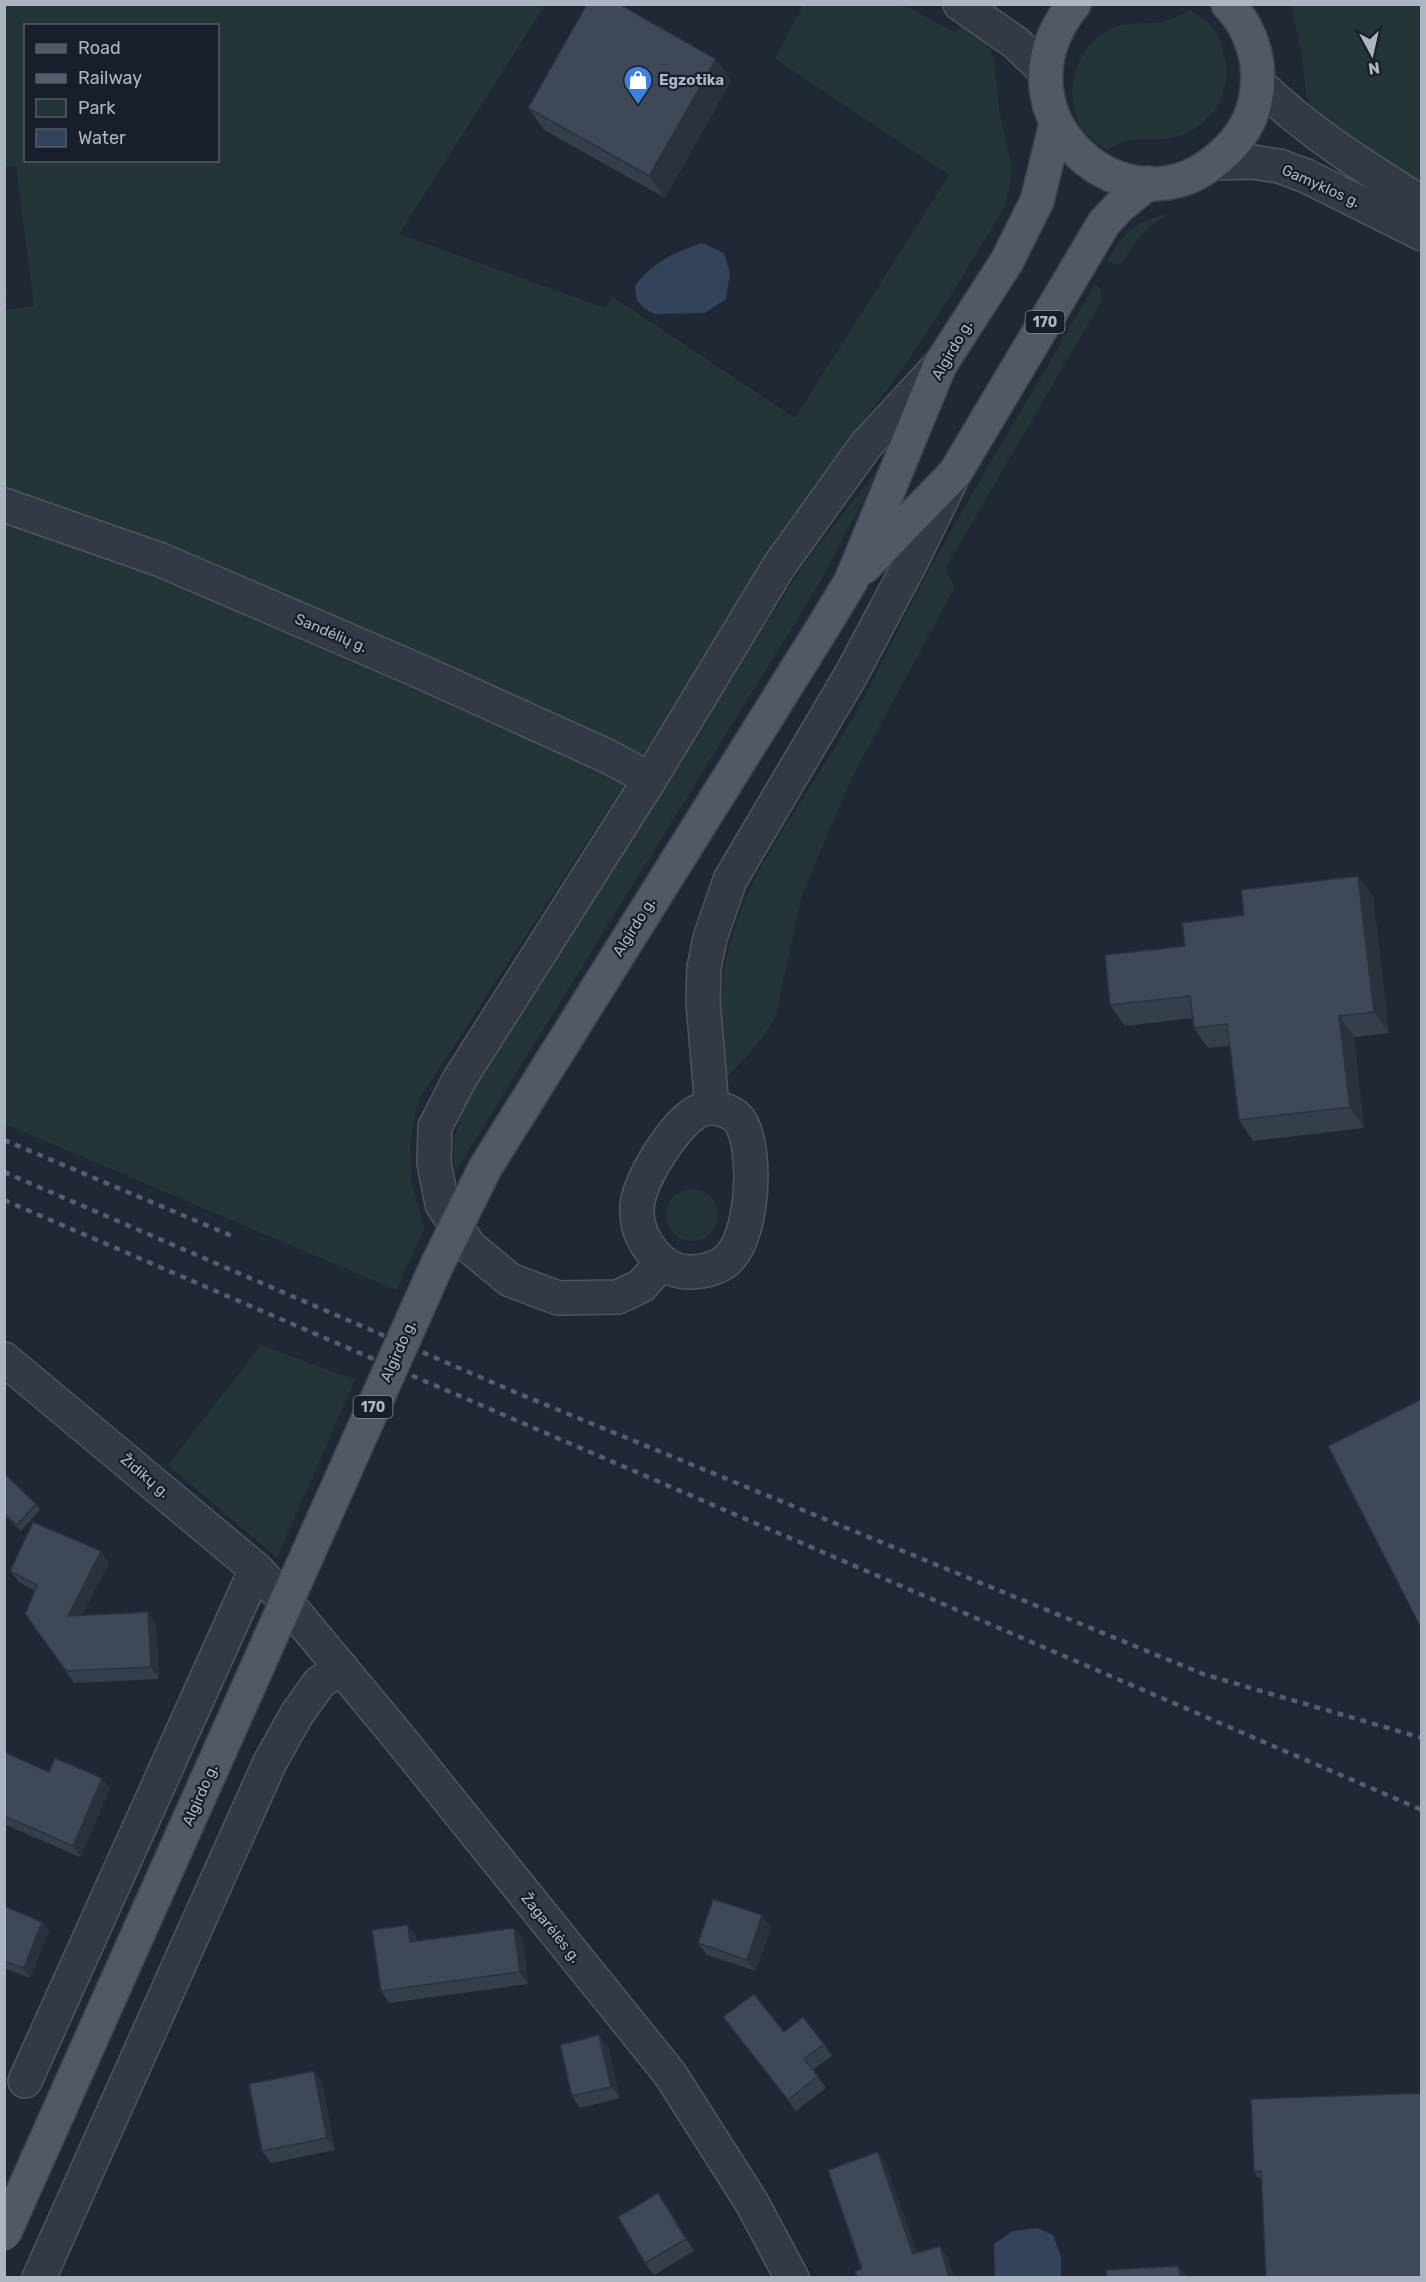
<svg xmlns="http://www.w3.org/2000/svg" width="1426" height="2282" viewBox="0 0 1426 2282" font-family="Rubik,sans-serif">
<rect width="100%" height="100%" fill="#202835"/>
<path fill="#233537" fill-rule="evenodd" d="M5,5H545L399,234L605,308L613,297L795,418L949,175L775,59L803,5H900L912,9L955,33L965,23L986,42L994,59L1000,115L1011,162L1010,182L1006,204L953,292L905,365L789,522L601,821L419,1099L410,1142L412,1187L425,1228L396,1290L5,1124L4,310L34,306L16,166L5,167ZM26,26H218V160H26Z
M1291,5H1421V187L1316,113L1306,96L1302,57Z
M1190,10C1215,24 1222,37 1226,65C1231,102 1202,135 1165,139C1143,141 1126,135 1107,151C1097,143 1083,134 1078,122C1063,90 1078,44 1110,29C1130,20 1145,26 1165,21C1174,19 1182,14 1190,10Z
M1169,214L1153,224L1140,236L1121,264H1115L1107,261C1125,232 1134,221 1169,214Z
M1095,284L1100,288L1102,300L945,569L955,587L852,777L802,895L775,1019L754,1048L728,1076C717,1030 719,978 733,933C758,854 814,787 854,716C883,664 906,610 935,559C987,466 1043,376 1095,284Z
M880,467L822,579L455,1172L453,1142L467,1100L803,565Z
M666 1215a26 26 0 1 1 52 0a26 26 0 1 1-52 0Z
M261,1345L355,1380L277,1558L168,1465Z"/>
<path fill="#34435c" d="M702,243L724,253L730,273L726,299L705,313L655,314L645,309L637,301L635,286C654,261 673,253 702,243Z
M1037,2228L1053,2235L1061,2257V2277H995L994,2244L1013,2231Z"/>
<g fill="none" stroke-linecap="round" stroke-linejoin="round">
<g stroke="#4d5560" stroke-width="36">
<path id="minor" d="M960,4L1016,43L1045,71
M1258,83C1308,132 1363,166 1422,203
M1214,163L1253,162L1279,166L1306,176L1422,234
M4,505L161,560L417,670L607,756L650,779
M712,1107L703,1002L704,968L710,938L730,880L851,675L911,562L951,480
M712,1107C722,1109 734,1112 740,1121C758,1149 753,1233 730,1257C721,1268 706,1271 693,1272C676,1273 665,1266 654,1254C643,1241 636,1226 637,1208C638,1181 673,1127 695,1113C700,1109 706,1109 712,1107Z
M662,1263L641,1286L618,1297L558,1298L510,1280L469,1246L442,1204L434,1163L435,1127L459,1080L650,779L779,566L866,445L938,367
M4,1359L256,1569L282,1597L396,1734L670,2074L752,2203L792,2278
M25,2081L256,1569
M39,2278L270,1762L297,1714L319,1683L341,1667"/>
</g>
<g stroke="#3c434f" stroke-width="36">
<path id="major" d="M1074,4C984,115 1129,242 1222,155C1239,140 1252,120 1256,97C1262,63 1252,29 1228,4
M864,567L955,473L1104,223L1120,206L1148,183
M825,624L851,581L940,365L1007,261L1037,201L1056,124"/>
</g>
<use href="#minor" stroke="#333a45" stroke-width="33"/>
<use href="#major" stroke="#515966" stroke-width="33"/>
<path stroke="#555e6c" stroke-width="4.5" stroke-dasharray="6 6" stroke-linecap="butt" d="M4,1140L232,1236
M4,1172L517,1393L1203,1674L1422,1738
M4,1200L1422,1810"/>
<g stroke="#3c434f" stroke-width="36" stroke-linecap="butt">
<path id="major-bridge" d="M4,2234L436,1267L485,1168L825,624"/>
</g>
<use href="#major-bridge" stroke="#515966" stroke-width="33"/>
</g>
<path fill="#353e4b" d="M716,59L731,81L665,198L544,130L528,108Z
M1373,896L1389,1033L1354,1037L1364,1128L1253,1141L1239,1120L1230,1046L1208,1048L1194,1028L1193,1018L1125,1026L1110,1005L1185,946L1244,915Z
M4,1477L36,1504L40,1510L21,1531L4,1515Z
M109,1563L82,1615L156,1624L159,1679L74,1683L25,1614L35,1591L19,1582L10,1571Z
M4,1752L49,1772L110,1789L80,1857L4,1824Z
M4,1906L42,1922L49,1931L30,1978L4,1968Z
M408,1925L416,1937L417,1941L514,1928L523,1939L528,1984L389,2003L381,1991Z
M771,1927L756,1971L707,1955L698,1943Z
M723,2017L784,2032L824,2044L832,2056L813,2070L826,2088L796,2111Z
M608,2047L620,2098L580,2108L572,2096Z
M314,2071L322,2083L335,2150L271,2163L262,2151Z
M1422,2093L1261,2178H1258L1254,2172Z
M658,2193L667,2205L694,2251L654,2275L645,2263Z"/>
<path fill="#2b323d" d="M716,59L731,81L665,198L649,176Z
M4,277L7,296L4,293Z
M1358,876L1373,896L1389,1033L1374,1012Z
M1339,1016L1354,1037L1364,1128L1350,1107Z
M101,1551L109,1563L76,1627L68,1616Z
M148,1612L156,1624L159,1679L151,1667Z
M102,1778L110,1789L80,1857L73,1846Z
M762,1915L771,1927L756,1971L747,1960Z
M42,1922L49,1931L30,1978L24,1968Z
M408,1925L416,1937L418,1954L410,1942Z
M514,1928L523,1939L528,1984L520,1972Z
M599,2035L608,2047L620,2098L611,2087Z
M314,2071L322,2083L335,2150L327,2138Z
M878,2152L886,2164L922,2265L913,2254Z
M658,2193L667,2205L694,2251L686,2239Z
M940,2246L948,2258L954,2277H949Z
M1179,2266L1187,2277H1180Z"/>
<path fill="#3e4857" stroke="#2b323d" stroke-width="1.5" d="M587,4H619L716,59L649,176L528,108Z
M1358,876L1374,1012L1339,1016L1350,1107L1239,1120L1227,1024L1194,1028L1190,996L1110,1005L1105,955L1185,946L1182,923L1244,915L1241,890Z
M1422,1399V1630L1328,1446Z
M6,1475L36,1504L17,1525L4,1513V1477Z
M33,1522L101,1551L68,1616L148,1612L151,1667L66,1671L25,1614L37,1585L10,1571Z
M4,1752L49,1772L55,1758L102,1778L73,1846L4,1816Z
M713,1899L762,1915L747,1960L698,1943Z
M4,1906L42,1922L24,1968L4,1961Z
M408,1925L410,1942L514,1928L520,1972L381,1991L372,1930Z
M754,1994L784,2032L803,2017L824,2044L804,2059L818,2076L788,2100L723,2017Z
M599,2035L611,2087L572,2096L560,2045Z
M314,2071L327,2138L262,2151L249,2084Z
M1422,2093V2277H1266L1261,2171L1254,2172L1251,2099Z
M878,2152L913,2254L940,2246L949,2277H857L855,2271L862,2269L828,2170Z
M658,2193L686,2239L645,2263L618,2217Z
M1179,2266L1180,2277H1107L1106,2270Z"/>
<defs>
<g id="shop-pin" transform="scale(1.5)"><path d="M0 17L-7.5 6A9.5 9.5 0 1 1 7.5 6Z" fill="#3f7fe0" stroke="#191f2a"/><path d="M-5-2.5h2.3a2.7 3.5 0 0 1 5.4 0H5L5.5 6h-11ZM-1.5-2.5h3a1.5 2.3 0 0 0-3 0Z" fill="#fff"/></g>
</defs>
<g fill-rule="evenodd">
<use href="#shop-pin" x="638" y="80"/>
</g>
<g text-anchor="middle" stroke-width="4.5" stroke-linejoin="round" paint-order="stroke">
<g fill="#191f2a" stroke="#818894" stroke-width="1.5">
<rect x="1025.5" y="311" width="39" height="22" rx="4.5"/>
<rect x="353.5" y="1396" width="39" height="22" rx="4.5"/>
</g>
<g font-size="14" font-weight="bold" fill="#adb5c2">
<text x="1045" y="327">170</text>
<text x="373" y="1412">170</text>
</g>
<g font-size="15" font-weight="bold" fill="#adb5c2" stroke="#191f2a" text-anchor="start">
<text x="659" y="85">Egzotika</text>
</g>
<g font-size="15" fill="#adb5c2" stroke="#191f2a">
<text transform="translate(1321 186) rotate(24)" y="5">Gamyklos g.</text>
<text transform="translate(952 350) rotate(-60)" y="5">Algirdo g.</text>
<text transform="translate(331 633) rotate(23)" y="5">Sandėlių g.</text>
<text transform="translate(634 927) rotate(-58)" y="5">Algirdo g.</text>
<text transform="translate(398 1351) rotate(-66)" y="5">Algirdo g.</text>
<text transform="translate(145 1476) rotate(40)" y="5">Židikų g.</text>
<text transform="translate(200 1795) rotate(-66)" y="5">Algirdo g.</text>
<text transform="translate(551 1928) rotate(51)" y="5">Žagarėlės g.</text>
</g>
</g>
<rect width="1426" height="2282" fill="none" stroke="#adb5c2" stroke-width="12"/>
<rect x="24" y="24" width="195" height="138" fill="#191f2a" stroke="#545b67" stroke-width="1.5"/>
<rect x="36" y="44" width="30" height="9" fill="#515966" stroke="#545b67" stroke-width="1.5"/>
<text x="78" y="54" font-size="18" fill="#adb5c2">Road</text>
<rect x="36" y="74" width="30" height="9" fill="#555e6c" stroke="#545b67" stroke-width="1.5"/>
<text x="78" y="84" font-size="18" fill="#adb5c2">Railway</text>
<rect x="36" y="99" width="30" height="18" fill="#233537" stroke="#545b67" stroke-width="1.5"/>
<text x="78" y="114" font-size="18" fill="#adb5c2">Park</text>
<rect x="36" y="129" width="30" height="18" fill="#34435c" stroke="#545b67" stroke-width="1.5"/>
<text x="78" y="144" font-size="18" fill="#adb5c2">Water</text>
<g transform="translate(1372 54) rotate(172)" stroke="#191f2a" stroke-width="4.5" paint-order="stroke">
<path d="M0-4.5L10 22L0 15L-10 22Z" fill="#adb5c2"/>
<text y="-9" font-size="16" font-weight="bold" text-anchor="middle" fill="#adb5c2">N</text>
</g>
</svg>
